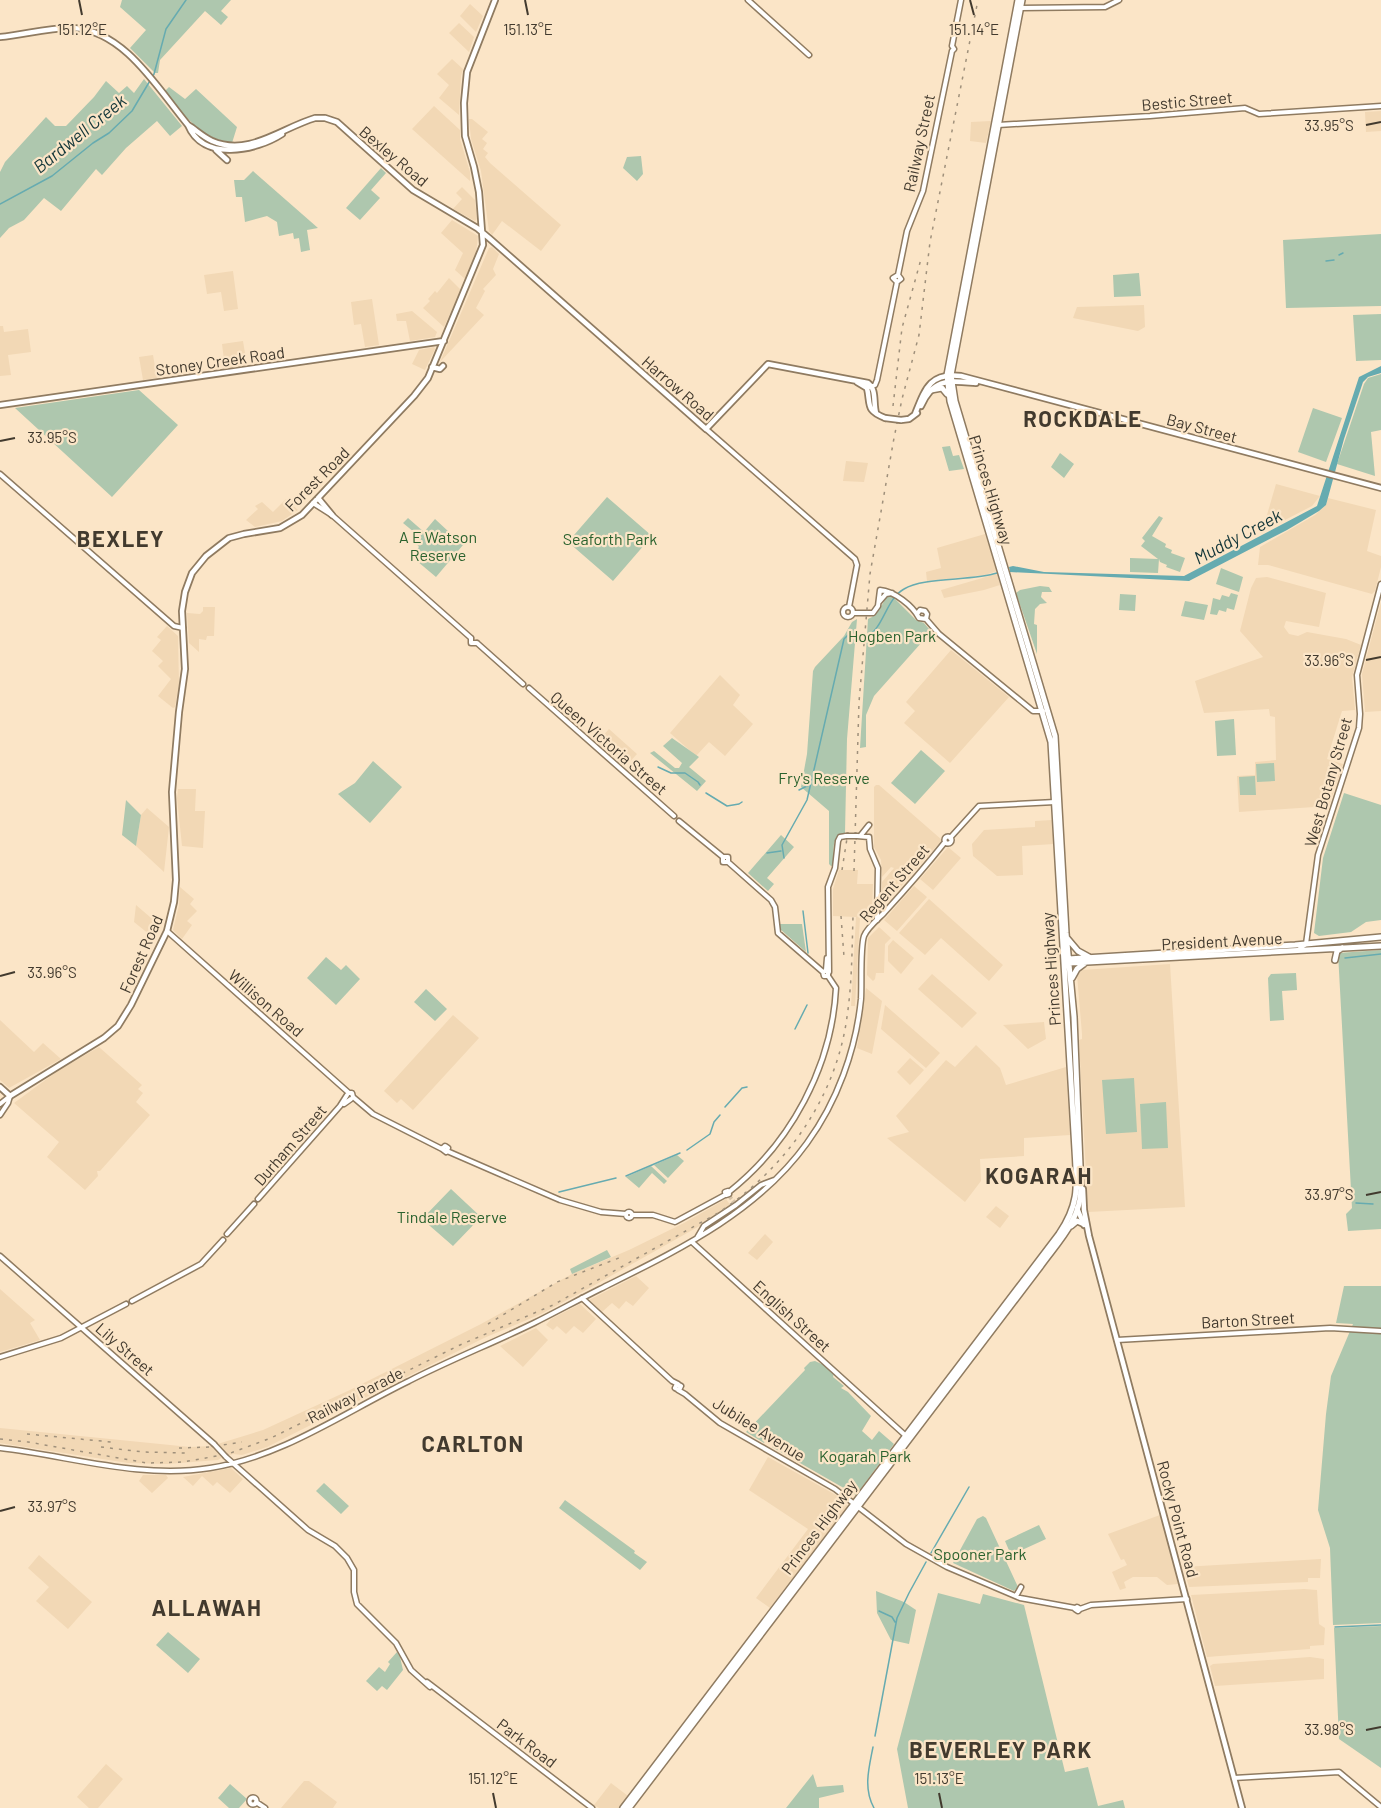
<svg xmlns="http://www.w3.org/2000/svg" width="1381" height="1808" viewBox="0 0 1381 1808" font-family="Barlow,sans-serif">
<rect width="100%" height="100%" fill="#fbe5c7"/>
<path fill="#f2d8b5" d="M470,4L483,16L476,32L460,16Z
M459,23L474,37L469,52L449,33Z
M452,59L463,69L461,76L459,115L439,98L449,85L437,74Z
M434,106L460,130V139L470,172V181L412,129Z
M1381,111V131L1366,132L1365,112Z
M469,119H472L488,132L482,139L487,143L483,149L488,153L485,157L490,163L561,225L541,251L502,221L492,235L489,231L481,171L471,139Z
M991,121L986,143L970,141L971,122Z
M462,187L475,200L477,219L475,221L453,209L462,199L456,193Z
M452,220L478,236L476,253L465,279L455,270L463,253L441,233Z
M492,247L499,254L493,269L496,275L483,289L485,291L476,308L484,315L440,362L489,248Z
M233,271L238,309L224,311L221,292L207,294L204,275Z
M449,278L461,290L444,327L423,308L430,301L428,299L435,291L437,293Z
M372,299L379,345L365,347L361,324L354,325L351,302Z
M1144,305L1145,327L1138,331L1073,318L1077,307Z
M412,311L437,332L435,337L410,341L406,321H397L396,314Z
M0,326H3L4,332L28,329L31,352L8,355L11,375L0,376Z
M243,341L247,365L225,368L222,344Z
M434,347L435,349L425,370L412,364L419,350Z
M153,355L157,378L143,380L139,357Z
M846,461L868,463L864,482L843,481Z
M1276,484L1320,496L1312,506L1262,532Z
M1328,498L1376,510L1367,551L1381,556V567L1375,591L1372,594L1268,565H1258L1260,547L1315,515L1326,505Z
M286,499L298,510L282,521L255,527L246,520L258,509L255,506L262,502L273,512Z
M985,534L997,571L985,575L927,581L926,572L941,568L937,548Z
M996,574L998,575L1000,585L984,590L944,598L941,590Z
M1267,577L1326,593L1319,627L1286,621L1284,627L1289,634L1298,636L1307,632L1346,639L1361,645L1352,677L1355,710L1342,711L1327,759L1343,764L1329,806L1239,812L1237,776L1255,775V762L1276,760L1275,717L1270,716L1269,709L1204,713L1195,681L1263,657L1240,631L1251,588L1256,578Z
M1381,602V711L1365,712L1362,674Z
M203,607H215L214,636H207L206,640L199,639V652L189,643L187,613L200,614L203,611Z
M167,626L178,636L179,684L175,707L173,708L158,696L171,679L158,666L163,661L152,651L161,640L157,637Z
M951,650L1009,697L950,763L904,723L915,711L906,702Z
M720,675L740,695L733,705L753,724L725,756L709,742L696,756L670,733Z
M609,729L637,754L627,765L599,740Z
M876,785H879L942,840L881,909L882,882L894,868L891,867L882,877L881,860L874,847V787Z
M178,789H196L195,811H205L203,848L182,846L177,798Z
M147,808L169,827L164,872L136,846L141,815Z
M1052,820L1054,844L1022,846L1023,875L997,876L973,856L972,844L984,830L1035,827V821Z
M948,847L961,858L933,890L920,879Z
M839,870H858L857,884H873L872,914L860,918L855,1006H851L856,917L833,916V889Z
M914,886L927,897L897,931L884,920Z
M180,887L194,899L190,904L197,911L187,921L192,925L182,939L173,930L179,905Z
M929,899L1003,965L989,981L941,938L925,955L899,933Z
M136,905L157,923L155,939L134,922Z
M879,927L891,938L885,944L884,973H876L875,979L873,981L867,975L868,938Z
M893,940L914,958L901,974L888,961V946Z
M1170,964L1185,1207L1088,1212L1079,1040L1082,1039V1034L1077,975L1082,970Z
M932,974L977,1013L962,1028L918,989Z
M866,988L882,1001L872,1054L857,1048Z
M885,1005L940,1053L926,1068L881,1029Z
M453,1015L479,1038L413,1110L401,1099L397,1103L384,1091Z
M0,1020L34,1052L43,1043L61,1059L9,1088L0,1080Z
M1044,1022L1046,1039L1028,1049L1003,1025Z
M976,1045L1000,1068L1006,1085L1066,1067L1070,1135L1024,1138V1156L980,1159L981,1181L965,1202L887,1138L909,1132L896,1116L946,1060L955,1067Z
M99,1047L142,1085L138,1089L143,1093L136,1102L150,1115L100,1171H97L98,1176L85,1190L47,1157L59,1142L14,1103L59,1070Z
M910,1058L924,1070L910,1085L897,1072Z
M726,1199L731,1206L719,1215L586,1290L541,1314L484,1338L267,1447L242,1455L233,1454L221,1458L218,1460L167,1464L128,1463L0,1443V1428L190,1447L211,1446L263,1430L350,1390L481,1324L572,1274L629,1250L684,1223Z
M996,1206L1009,1216L1000,1228L986,1217Z
M765,1234L773,1242L757,1260L748,1253Z
M636,1276L649,1288L633,1306L626,1301L619,1309L612,1303L602,1312L589,1300Z
M0,1289L35,1320L30,1323L40,1340L0,1352Z
M580,1304L596,1319L583,1333L574,1326L566,1334L557,1326L553,1330L546,1325L551,1319Z
M536,1328L548,1340L523,1367L500,1346Z
M768,1457L836,1495L848,1506L770,1608L756,1598L808,1529L749,1490Z
M231,1468L243,1479L230,1493L217,1482L213,1486L202,1476L193,1486L183,1477Z
M143,1475H166L168,1478L152,1493L139,1481Z
M1160,1515L1178,1584L1167,1585L1157,1577H1133L1124,1582L1126,1588L1120,1590L1112,1572L1127,1565L1124,1559L1121,1560L1108,1534Z
M39,1555L92,1602L68,1629L36,1601L49,1587L28,1568Z
M1321,1559L1320,1578H1308V1582L1189,1587L1183,1567Z
M1304,1589L1317,1590L1319,1624L1325,1628L1324,1645L1310,1646V1649L1207,1657L1191,1595Z
M1310,1657L1324,1659V1679L1215,1686L1210,1666L1213,1664Z
M106,1764L123,1779L98,1808H89L77,1797Z
M304,1781H309L337,1802L333,1808H281Z
M611,1783L628,1796L619,1808H599L594,1805Z"/>
<path fill="#aec7ae" d="M122,0H231L221,11L228,17L221,25L205,11L160,60L158,73H155L130,48L146,30L120,7Z
M144,79L182,126L170,136L157,121L126,148L102,175L96,169L61,211L44,198L24,220L9,228L0,238V172L5,162L46,117L55,126H66L94,97L106,81L119,93L127,86L134,93Z
M169,87L185,99L196,89L237,127L232,143C200,138 184,115 165,91Z
M641,156L643,174L637,181L623,168L627,157Z
M381,168L386,173L371,190L380,198L360,220L346,208Z
M253,171L318,228L307,230L310,250L301,252L299,238L294,239L293,233L279,236L277,222L267,216L245,222L242,197H236L234,180H244Z
M1381,234V306L1286,308L1283,240Z
M1139,273L1141,296L1114,297L1113,275Z
M1381,314V360L1356,361L1353,315Z
M1381,374V430L1371,432L1375,476L1337,464L1364,384L1368,378Z
M139,390L178,425L112,497L15,408Z
M1313,408L1342,418L1326,462L1298,452Z
M950,446L953,456L959,455L964,469L949,471L942,447Z
M1060,453L1074,464L1064,478L1051,467Z
M607,497L652,536L613,581L568,542Z
M1159,516L1163,518L1152,536L1166,544L1165,547L1172,550L1171,553L1185,558L1180,572L1166,567L1167,565L1160,562L1159,559L1158,573L1130,572V558L1158,559L1141,546L1145,541L1142,538Z
M408,518L424,532L435,519L463,545L436,577L411,556L419,547L415,542L420,537L403,523Z
M1221,568L1243,577L1239,592L1216,584Z
M1040,586L1049,587L1052,592H1042L1041,597L1047,603L1040,604L1035,609L1034,624L1037,625V654L1016,593L1020,590Z
M1231,593L1238,595L1234,610L1227,608L1226,612L1219,610L1217,615L1210,614L1213,598L1220,600L1222,595L1229,597Z
M1120,594L1136,595L1135,611L1119,610Z
M888,596H892L916,620L924,623L929,629L930,633L874,696L866,715V747L860,748L868,619C880,614 880,605 888,596Z
M1185,601L1208,605L1204,620L1181,616Z
M857,619L847,739L845,833C830,836 834,852 834,865L831,866L829,864V811L801,787L807,754L813,671L815,667L844,636L852,622Z
M1234,719L1236,755L1217,756L1215,721Z
M672,738L699,757L689,767L706,781L697,791L650,753L654,751L675,768H679L682,763L663,746Z
M921,750L945,771L915,804L891,783Z
M373,761L402,787L370,823L338,794L355,783Z
M1274,763L1275,781L1257,782L1256,764Z
M1255,776L1256,795H1240L1239,777Z
M1344,793L1381,805V920L1366,922L1351,932L1319,936L1314,933L1323,858Z
M126,800L141,815L136,846L122,835Z
M781,835L794,847L767,878L774,884L768,891L748,873Z
M780,924H802L806,952L780,929Z
M1381,950V1229L1348,1231L1346,1214L1352,1208L1338,953Z
M326,957L341,970L346,965L360,979L336,1005L307,978Z
M1296,973L1297,990L1282,991L1284,1020L1270,1021L1268,978L1271,974Z
M426,989L447,1009L435,1021L414,1002Z
M1134,1078L1137,1132L1106,1134L1102,1080Z
M1166,1102L1168,1148L1142,1149L1140,1104Z
M677,1155L684,1161L668,1178L654,1165Z
M651,1166L667,1181L664,1184L652,1173L639,1188L626,1177Z
M451,1189L481,1217L453,1246L422,1219Z
M607,1250L611,1257L572,1274L570,1269Z
M1344,1286H1381V1623L1333,1625L1330,1548L1318,1510L1326,1414L1331,1376L1353,1324L1336,1323Z
M815,1361L826,1366L834,1373L833,1377L844,1386L841,1388L848,1392L871,1416L862,1431L872,1440L879,1431L894,1444L856,1495L772,1447L774,1436L769,1434L764,1443L746,1432L805,1370L804,1368L810,1362Z
M324,1483L349,1506L341,1514L316,1491Z
M565,1500L635,1551L634,1553L647,1562L640,1570L559,1508Z
M983,1516L986,1518L1018,1587L1014,1591L953,1563L977,1519Z
M1039,1525L1046,1539L1011,1555L1005,1541Z
M876,1591L904,1602L916,1610L909,1644L891,1640L877,1613Z
M938,1593L980,1604L983,1594L1024,1605L1065,1772L1088,1767L1098,1806L1123,1800L1125,1808H908L897,1749Z
M1381,1626V1768L1339,1739L1334,1628Z
M168,1632L200,1659L188,1673L156,1645Z
M397,1652L400,1657L403,1670L387,1690L382,1686L377,1691L366,1681L379,1667L385,1672L390,1664L388,1662Z
M813,1774L817,1787L843,1785L844,1792L819,1798V1808H786Z
M230,1784L247,1799L239,1808H229L218,1798Z"/>
<path fill="#66abb0" d="M1381,366V373L1368,377L1363,382L1344,439L1326,505L1319,511L1287,530L1189,581L1010,572L1009,567L1013,566L1044,572L1184,576L1317,506L1359,377Z"/>
<g fill="none" stroke-linecap="round" stroke-linejoin="round">
<path stroke="#66abb0" stroke-width="1.5" d="M0,204L52,176L93,143L109,133L132,111L154,74L166,29L186,0
M1339,255L1343,253
M1326,261L1334,260
M867,637C884,627 886,599 904,589C923,577 972,581 997,573
M658,767L671,773H685L698,782L700,785
M799,790L809,785
M706,793L727,806L739,804L742,802
M767,853L781,851
M784,858L782,845L807,800L844,639L848,635L853,636
M803,911L808,953
M1345,958L1381,954
M795,1029L807,1005
M725,1107L742,1088L747,1087
M687,1150L710,1134L714,1122L720,1115
M626,1176L680,1153
M559,1192L616,1178
M1356,1203L1373,1204
M931,1553L969,1487
M879,1611L892,1617L895,1622
M1335,1627L1381,1625
M875,1736L897,1618L909,1593L926,1562
M873,1747C869,1768 863,1788 874,1808"/>
<path stroke="#d6c3a8" stroke-width="4" stroke-dasharray="4 2" stroke-linecap="butt" d="M729,1196L735,1203"/>
<g stroke="#8f7b61" stroke-width="7">
<path id="tertiary" d="M748,0L809,55
M1021,8L1105,7L1119,0
M897,282L893,278L898,275
M870,387L875,385L877,380L897,282L901,279L898,275L907,231L923,191L952,51L954,49L952,46L961,0
M861,835L869,825
M857,836L869,837
M869,837L870,849L878,868L877,920
M826,970L827,958
M829,972L828,887L835,868L838,841L840,837L846,836
M344,1104L351,1099
M258,1199L340,1106L347,1095
M227,1234L254,1204
M692,1242L906,1436
M582,1298L672,1381L678,1384
M132,1301L201,1264L223,1240
M1117,1340L1330,1328L1381,1331
M0,1357L61,1338L126,1304
M677,1384L681,1386L679,1390L675,1388Z
M678,1390L685,1394L720,1423L835,1489L906,1544L947,1567L1020,1598L1075,1608
M1016,1596L1021,1587
M1077,1607L1080,1609L1078,1611L1075,1609Z
M1080,1609L1091,1605L1187,1599
M1234,1778L1339,1772L1381,1807
M249.5 1801a3.5 3.5 0 1 1 7 0a3.5 3.5 0 1 1-7 0Z
M256,1802L265,1808"/>
</g>
<g stroke="#8f7b61" stroke-width="7">
<path id="secondary" d="M998,125L1150,116L1245,108L1259,114L1381,106
M706,429L855,559L857,565L849,607
M0,474L174,626L183,628
M313,503L332,515L471,638
M879,602L886,594L892,593
M843 612a5 5 0 1 1 10 0a5 5 0 1 1-10 0Z
M853,613H873L878,606L880,590C894,591 913,606 919,618L926,619
M917,614L920,610L925,611L927,614L926,619
M926,619L939,634L1033,711H1043
M471,638V643H477
M477,643L523,684
M529,688L674,816
M679,821L723,857
M944.5 840a3.5 3.5 0 1 1 7 0a3.5 3.5 0 1 1-7 0Z
M950,838L979,806L1055,802
M723,857V862H728
M723,857H728V862
M728,862L771,900L775,907L778,933L823,972L824,976H828L836,988C832,1066 791,1143 729,1192
M167,931L349,1093H352L353,1097L373,1114L442,1149
M1298,950L1306,944L1318,855L1359,728L1360,714L1357,675L1381,584
M823,972L828,970V976
M0,1104L10,1096
M0,1115L8,1103L10,1096
M445,1146L448,1148L446,1152L442,1149Z
M447,1151L560,1200L601,1212L626,1214
M728,1191L729,1194L726,1195L725,1192Z
M626 1215a3 3 0 1 1 6 0a3 3 0 1 1-6 0Z
M632,1215H653L675,1222L725,1195
M697,1238L704,1226L736,1205L761,1185L774,1180
M0,1256L214,1444
M0,1448C70,1456 139,1479 210,1468C282,1457 345,1412 409,1381C450,1360 493,1343 534,1323C556,1312 578,1300 600,1289C676,1251 756,1214 807,1143C837,1102 856,1050 861,999C862,984 860,948 864,936C867,928 878,919 884,913C905,890 926,866 945,842
M226,1457L308,1530L335,1546L347,1558L354,1570V1592L357,1604L396,1643L411,1670L430,1687
M427,1682L592,1808"/>
</g>
<g stroke="#8f7b61" stroke-width="8">
<path id="primary" d="M0,37C24,35 49,27 73,28C124,30 158,89 188,125C203,162 256,151 282,134
M188,125C196,130 203,137 212,141C249,157 281,128 315,118H325L337,122L413,190L477,228L489,238L706,429L768,364L868,383C877,390 873,402 876,413
M216,150L227,160
M432,367L440,369L443,366
M857,382L867,388C871,405 865,410 885,418
M0,405L444,341
M921,406C934,377 949,381 976,383
M915,414C925,389 930,372 961,376L1381,488
M901,420L909,419L917,413
M318,498L332,515
M0,1087L10,1096L104,1038L118,1026L131,1005L167,931L174,902L176,880L172,792L179,712L185,669L182,611L185,592L192,573L206,556L229,538L244,534L280,528L302,515L414,396L428,378L483,245L479,192L474,167L465,136L464,103L467,72L495,0
M1083,1189L1084,1210L1089,1236L1242,1808
M1077,1208L1084,1225"/>
</g>
<g stroke="#8f7b61" stroke-width="8">
<path id="trunk" d="M931,390L942,388L947,394
M1067,938L1078,951L1089,957
M1068,959L1295,945L1381,937
M1335,960L1337,951L1342,948
M1069,963L1381,946
M1072,978L1077,969L1085,963
M1071,1226L1077,1221L1084,1224
M623,1808L1059,1234C1080,1203 1077,1185 1075,1150L1051,742L950,401L947,375L1018,0
M629,1808L1040,1267C1057,1243 1080,1221 1081,1190L1074,1017L1066,933L1055,736L955,401L951,375L1022,0"/>
</g>
<use href="#tertiary" stroke="#fff" stroke-width="4"/>
<use href="#secondary" stroke="#fff" stroke-width="4"/>
<use href="#primary" stroke="#fff" stroke-width="4.5"/>
<use href="#trunk" stroke="#fff" stroke-width="5"/>
<path stroke="#9f907b" stroke-width="1.5" stroke-dasharray="3 6" stroke-linecap="butt" d="M893,406L902,328L921,259
M842,870L848,832
M854,871L859,702L870,574L894,438L902,399L919,335L930,242L978,0
M841,916L844,957
M488,1324L557,1282L624,1256
M27,1434L111,1442
M0,1439L28,1442L147,1463L183,1462L228,1454L271,1438L460,1345L553,1305L718,1213C786,1168 836,1098 847,1017C852,983 852,950 853,916
M101,1447L143,1452L187,1453
M179,1448L210,1447L242,1442"/>
<g stroke="#8f7b61" stroke-width="7" stroke-linecap="butt">
<path id="tertiary-bridge" d="M846,836H857"/>
</g>
<g stroke="#8f7b61" stroke-width="7" stroke-linecap="butt">
<path id="secondary-bridge" d="M214,1444L226,1457"/>
</g>
<g stroke="#8f7b61" stroke-width="8" stroke-linecap="butt">
<path id="primary-bridge" d="M885,418L901,420"/>
</g>
<use href="#tertiary-bridge" stroke="#fff" stroke-width="4"/>
<use href="#secondary-bridge" stroke="#fff" stroke-width="4"/>
<use href="#primary-bridge" stroke="#fff" stroke-width="4.5"/>
</g>
<path fill="none" stroke="#423a2e" stroke-width="2" d="M79,0L82,15M525,0L528,15M970,0L974,15M1366,125L1381,122M0,441L15,438M1366,660L1381,657M0,976L15,972M1366,1195L1381,1192M0,1511L15,1507M1366,1730L1381,1727M493,1793L496,1808M939,1793L942,1808"/>
<g text-anchor="middle" stroke-width="4.5" stroke-linejoin="round" paint-order="stroke">
<g font-size="16" fill="#423a2e" stroke="#fbe5c7">
<text transform="translate(1187 101) rotate(-5)" y="6">Bestic Street</text>
<text transform="translate(919 143) rotate(-78)" y="6">Railway Street</text>
<text transform="translate(394 156) rotate(40)" y="6">Bexley Road</text>
<text transform="translate(220 361) rotate(-8)" y="6">Stoney Creek Road</text>
<text transform="translate(678 388) rotate(41)" y="6">Harrow Road</text>
<text transform="translate(1202 428) rotate(15)" y="6">Bay Street</text>
<text transform="translate(317 479) rotate(-45)" y="6">Forest Road</text>
<text transform="translate(991 490) rotate(73)" y="6">Princes Highway</text>
<text transform="translate(609 743) rotate(41)" y="6">Queen Victoria Street</text>
<text transform="translate(1328 782) rotate(-74)" y="6">West Botany Street</text>
<text transform="translate(894 883) rotate(-49)" y="6">Regent Street</text>
<text transform="translate(1222 941) rotate(-3)" y="6">President Avenue</text>
<text transform="translate(141 954) rotate(-66)" y="6">Forest Road</text>
<text transform="translate(1051 969) rotate(-94)" y="6">Princes Highway</text>
<text transform="translate(266 1003) rotate(41)" y="6">Willison Road</text>
<text transform="translate(290 1145) rotate(-49)" y="6">Durham Street</text>
<text transform="translate(792 1316) rotate(42)" y="6">English Street</text>
<text transform="translate(1248 1320) rotate(-3)" y="6">Barton Street</text>
<text transform="translate(125 1349) rotate(41)" y="6">Lily Street</text>
<text transform="translate(355 1395) rotate(-27)" y="6">Railway Parade</text>
<text transform="translate(759 1429) rotate(32)" y="6">Jubilee Avenue</text>
<text transform="translate(1178 1519) rotate(75)" y="6">Rocky Point Road</text>
<text transform="translate(819 1527) rotate(-53)" y="6">Princes Highway</text>
<text transform="translate(527 1743) rotate(37)" y="6">Park Road</text>
</g>
<g font-size="16" fill="#2a622e" stroke="#fbe5c7">
<text x="438" y="543">A E Watson<tspan x="438" dy="18">Reserve</tspan></text>
<text x="610" y="545">Seaforth Park</text>
<text x="892" y="642">Hogben Park</text>
<text x="824" y="784">Fry's Reserve</text>
<text x="452" y="1223">Tindale Reserve</text>
<text x="865" y="1462">Kogarah Park</text>
<text x="980" y="1560">Spooner Park</text>
</g>
<g font-size="18" font-style="italic" fill="#133639" stroke="#fbe5c7">
<text transform="translate(80 134) rotate(-39)" y="6">Bardwell Creek</text>
<text transform="translate(1238 537) rotate(-28)" y="6">Muddy Creek</text>
</g>
<g font-size="22" font-weight="bold" letter-spacing="1.5" fill="#423a2e" stroke="#fbe5c7">
<text x="1083" y="427">ROCKDALE</text>
<text x="121" y="547">BEXLEY</text>
<text x="1039" y="1184">KOGARAH</text>
<text x="473" y="1452">CARLTON</text>
<text x="207" y="1616">ALLAWAH</text>
<text x="1001" y="1758">BEVERLEY PARK</text>
</g>
</g>
<g font-size="15" text-anchor="middle" fill="#423a2e" stroke="#fbe5c7" stroke-width="4.5" stroke-linejoin="round" paint-order="stroke">
<text x="82" y="35">151.12°E</text>
<text x="528" y="35">151.13°E</text>
<text x="974" y="35">151.14°E</text>
<text x="1329" y="131">33.95°S</text>
<text x="52" y="443">33.95°S</text>
<text x="1329" y="666">33.96°S</text>
<text x="52" y="978">33.96°S</text>
<text x="1329" y="1200">33.97°S</text>
<text x="52" y="1512">33.97°S</text>
<text x="1329" y="1735">33.98°S</text>
<text x="493" y="1784">151.12°E</text>
<text x="939" y="1784">151.13°E</text>
</g>
</svg>
